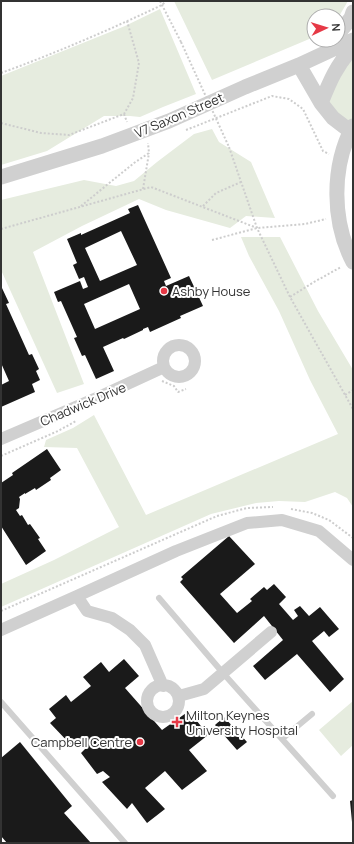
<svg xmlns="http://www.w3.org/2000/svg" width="354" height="844" viewBox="0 0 354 844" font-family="Manrope,sans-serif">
<rect width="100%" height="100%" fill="#fff"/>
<path fill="#e6ecdf" d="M174,1H348L338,18V16H314V37L212,80Z
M160,9L196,94L163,107L140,117L130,116H104L47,151L1,165V76L125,26Z
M353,58V127L321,103L338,75Z
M212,129L219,142L251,162L275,218L246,216L230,228L166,210L139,199L82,226L33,252L84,384L57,393L1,270V200L84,180L116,186L134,181L157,162L194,134Z
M241,237H280L318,311L353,370V507L347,498L335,492L305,502L279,501L256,503L211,514L1,607V584L54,560L119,527L77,448L44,447L46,440L73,428L94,415L146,515L338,434L310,380L279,311L249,256Z
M353,701V745L341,756L319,730Z"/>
<path fill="#1a1a1a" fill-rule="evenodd" d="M138,205L171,278L164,281L166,286L189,276L203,306L180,316L181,318L150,332L148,327L143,329V330L124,339L123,338L103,347L114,371L96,379L85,355L82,356L74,338L77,337L61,301L58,302L54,292L80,281L83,289L88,287L84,277L79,279L73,265L77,263L67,239L81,233V235L130,213L128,209ZM121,231L137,265L100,281L85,248ZM129,284L140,309L95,329L84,304Z
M2,288L9,303L6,304L29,355L32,354L39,369L36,371L40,380L32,384L35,392L1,407V385L9,381L1,363V289Z
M47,449L61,470L50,478L51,480L36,490L35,488L25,494V493L19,497L20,499L19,508L16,510L20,516L22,515L28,525L30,524L40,538L38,539L46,551L26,565L1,526V483L13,475L12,473Z
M229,536L255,564L220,594L237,613L252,601L250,599L264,587L267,590L274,584L286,597L279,604L293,620L298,616L294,610L300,606L309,616L320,607L339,629L329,637L324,631L312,641L344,679L330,692L297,654L265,680L253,666L283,640L264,616L234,643L180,582L183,579L181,577Z
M124,659L139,676L125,688L162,730L189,711L208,735L189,750L207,771L182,790L165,771L145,788L165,809L147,823L132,803L127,809L102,782L110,777L103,771L97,774L81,753L87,747L77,739L70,744L50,723L56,718L49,709L66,695L71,702L91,686L83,677L101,662L109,672Z
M224,717L247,742L237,750L215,725Z
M20,742L72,806L64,813L91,843H7L1,836V758Z
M353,800V822H352L350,801Z"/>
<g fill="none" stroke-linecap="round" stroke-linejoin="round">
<path stroke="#cdcdcd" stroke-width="2" stroke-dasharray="2 2" stroke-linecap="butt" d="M160,1L181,42
M1,73C56,53 109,30 162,5L166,1
M124,114L127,122
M1,123L41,133L69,135L124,114L133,98L139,63L127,21
M186,130L272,96L289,99L303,109L323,151L329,154
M229,147L257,228L290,297L353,409
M143,189L149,153
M81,206L134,163L149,153L148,143
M203,206L216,193L241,182
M1,229L151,187L257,228
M212,240L257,228L305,224L326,219
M290,297L314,282L341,267
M162,381L174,386L178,392L186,389
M345,395L353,390
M1,456L58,431L76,421
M291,509L312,513L329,520L353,538
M1,611L217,516L247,508L273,507"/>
<path stroke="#d0d0d0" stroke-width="6" d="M159,598L223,673L333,796
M1,702L125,843
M282,739L312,714"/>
<path stroke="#d0d0d0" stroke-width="12" d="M163 361a16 16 0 1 1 32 0a16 16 0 1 1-32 0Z
M1,439L99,397L164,367
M77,596L176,551L247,523L282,520L319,531L353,560
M1,630L77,596L87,611L112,618L130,630L145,645L163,686
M147 701a16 16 0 1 1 32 0a16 16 0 1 1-32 0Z
M179,696L204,689L271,632"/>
<path stroke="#d0d0d0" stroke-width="15" d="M338,34L351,18L353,12
M299,65L321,103L333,118L350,131
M321,103C330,81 336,66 353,47
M353,126C331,167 332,222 353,262
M1,177L102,146L169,121L245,87L299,65L353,40"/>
<path stroke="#cdcdcd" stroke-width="2" stroke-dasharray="2 2" stroke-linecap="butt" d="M181,42L229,147"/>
</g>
<g fill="#e63946" stroke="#fff" stroke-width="1.5">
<circle cx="164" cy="291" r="4"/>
<path d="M175 716h4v4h4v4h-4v4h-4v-4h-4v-4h4z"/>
<circle cx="140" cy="742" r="4"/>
</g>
<g text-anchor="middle" stroke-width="4" stroke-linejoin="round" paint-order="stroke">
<g font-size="13" fill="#333" stroke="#fff">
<text transform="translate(179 115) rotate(-23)" y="5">V7 Saxon Street</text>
<text transform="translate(83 404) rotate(-23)" y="5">Chadwick Drive</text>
</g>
<g font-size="13" fill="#333" stroke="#fff" text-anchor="start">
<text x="172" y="296">Ashby House</text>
<text x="186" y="720">Milton Keynes<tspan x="186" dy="15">University Hospital</tspan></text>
<text x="132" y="747" text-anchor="end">Campbell Centre</text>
</g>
</g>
<rect width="354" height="844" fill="none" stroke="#333333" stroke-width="4"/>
<g transform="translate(326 28) rotate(86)"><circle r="19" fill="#ffffff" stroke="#adadad"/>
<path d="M0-3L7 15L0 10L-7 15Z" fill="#e63946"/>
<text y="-6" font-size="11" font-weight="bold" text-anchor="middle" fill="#333333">N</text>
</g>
</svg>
